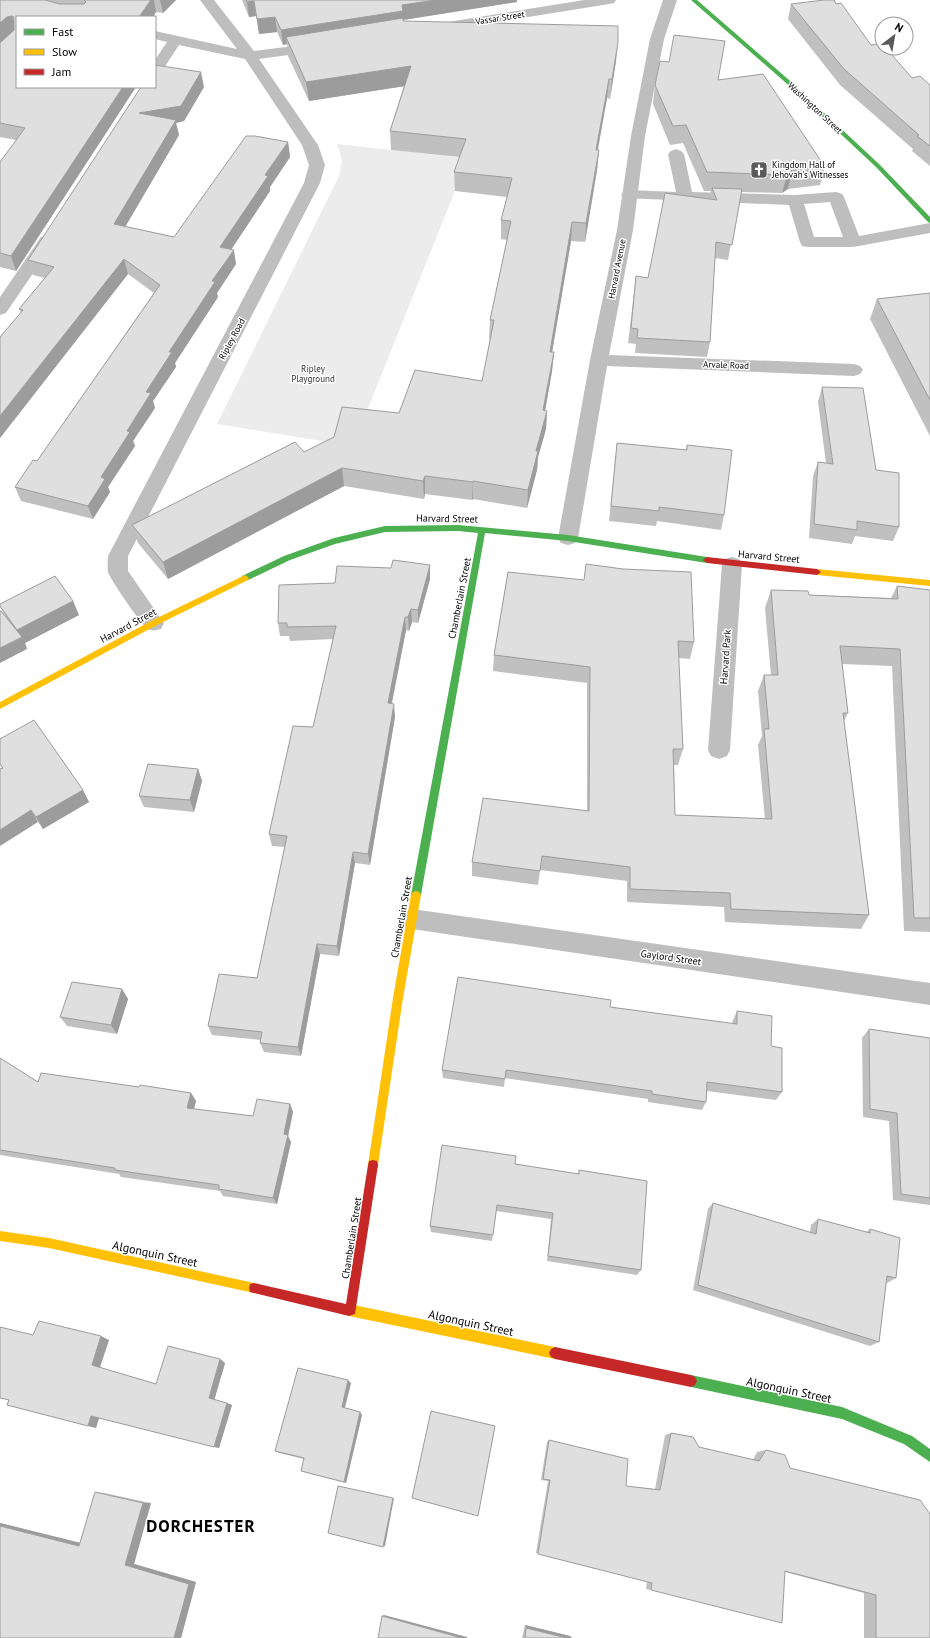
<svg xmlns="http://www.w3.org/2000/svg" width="930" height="1638" viewBox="0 0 930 1638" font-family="'PT Sans',sans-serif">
<rect width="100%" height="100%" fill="#fff"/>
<path fill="#ececec" d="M337,144L466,158L455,191L353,446L217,424L340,174L342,160Z"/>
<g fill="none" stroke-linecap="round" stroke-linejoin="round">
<path fill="#bebebe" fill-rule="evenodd" d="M676,149L681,151L684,154L692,192L795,195L836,192L842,194L844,197L859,236L930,223V233L853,247H808L802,246L800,242L789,205L624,198L621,195L624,192L629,190L676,192L668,154L671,151ZM830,202L843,237H814L804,204Z"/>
<path fill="#bebebe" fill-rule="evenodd" d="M200,0H214L254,51L317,43L322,44L324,47L322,50L317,51L259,59L318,145L325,165L320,183L128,556V571L164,623L161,629C156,630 151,632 147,628C140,623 110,579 108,572C107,567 108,561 108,556L304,183L309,165L302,145L245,59L179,45L160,74L155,75V60L167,42L155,39V31L237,49Z
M584,0H616L614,3L609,4L442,31L437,30L435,27L437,24L442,23Z
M663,0H677L664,39L645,136L633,230L609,355L854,364L860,366L863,370L860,374L854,376L607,366L578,538L575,543L568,545L561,543L558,538L590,360L617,230L631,136L650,39Z
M47,236L53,237L55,241L6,313L0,315V297L41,237Z
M732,557L739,559L742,564L730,750L727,756L719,759L711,756L708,750L722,564L725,559Z
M412,909L930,983V1005L412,929L404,926L400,919L404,912Z"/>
<path fill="#4caf50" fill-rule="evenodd" d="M691,0H697L789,80L880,165L930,217V223L928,222L876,167L785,82Z
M458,525L568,535L707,557L711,560L707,563L568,541L485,533L421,895L419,898L416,899L413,898L411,895L478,533L458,531L385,532L335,544L290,560L248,580L245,581L241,578L242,576L284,556L334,538L385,526Z
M691,1375L842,1407L912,1436L930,1449V1462L904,1444L842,1419L691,1387L687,1385L685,1381L687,1377Z"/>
<path fill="#ffc107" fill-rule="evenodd" d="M817,569L930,580V586L817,575L813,572Z
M245,575L249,578L248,580L157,625L0,709V702L151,621Z
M416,891L419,892L421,895L403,998L378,1165L377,1169L373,1170L369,1169L368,1165L393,998L411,895L413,892Z
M0,1231L49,1238L254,1283L258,1284L259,1288L258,1292L254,1293L49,1248L0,1241Z
M349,1304L555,1347L559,1349L561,1353L559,1357L555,1359L349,1316L345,1314L343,1310L345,1306Z"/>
<path fill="#c62828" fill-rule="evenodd" d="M707,557L817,569L821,572L817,575L707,563L703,560Z
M373,1160L377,1161L378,1165L355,1314L349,1316L250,1292L249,1288L250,1284L254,1283L346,1304L368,1165L369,1161Z
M555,1347L691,1375L695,1377L697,1381L695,1385L691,1387L555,1359L551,1357L549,1353L551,1349Z"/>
</g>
<path fill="#c0c0c0" d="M0,0H176L163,13L156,12L153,17H17L136,87L16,271L0,267V162L16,140L0,137Z
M242,0H517V2L403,20V21L616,61L610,99L607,98L598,150H599L597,170L585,242L571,241L552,352H554L552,371L545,411H547L546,429L538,457L537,470L527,508L473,499L472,500L425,494L424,499L344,486L168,579L138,543L132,525L304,452L399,413L482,381L491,339H489L490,320L507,240L501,239V220L507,197L455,191L454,172L460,157L391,150L390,131L404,86L309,101L288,56L287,44L283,45L277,32L259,34L256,16L249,17Z
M791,4H836L871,45L912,78L930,85V166L912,151L913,149L840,85L788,19Z
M718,80L825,167L820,185L788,189L782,193L741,192L728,260L715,258L710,342L707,357L635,353L636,344L628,343L636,276L648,278L710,199L711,191H704L683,143L670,145L653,104L655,85Z
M204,87L184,121L176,123L179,135L125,227L174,237L288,142L290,157L270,187V191L231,249L236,264L217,293L218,297L175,363L176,367L153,401L155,408L133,441L135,446L108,487L110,492L93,519L21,501L15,487L37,461L154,293L128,274L0,438V337L21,313L19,309L45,278L33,275L28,260Z
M930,293V436L870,319L877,299Z
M822,387L876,470L899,527L893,541L855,536L852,544L809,538L813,476L818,462L826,463L818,402Z
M617,443L686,450L687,445L724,515L721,530L657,521L656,526L609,521Z
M391,568L430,579L418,623L412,622L409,631L406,630L392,704L395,717L370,865L355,863L339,956L320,954L301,1056L264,1052L260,1043L261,1040L212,1035L208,1026L257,978L285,847L272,846L269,834L313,727L333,639L290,641L289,636H280L278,623L335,583Z
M508,572L694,642L690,659L678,658L683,749L678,765H674L675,815L765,819L758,745L762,736L758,691L764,675H771L765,608L771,590L809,595L891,598L897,586L930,590V932L904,931L892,666L842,664L848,713L844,721L869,915L861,929L725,922L724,907L627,902V881L540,870L538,885L472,876V862L587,811V683L493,671L494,655Z
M73,601L79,615L25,643L27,649L4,614L0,607V604Z
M0,739L83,790L89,802L43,829L0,765Z
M198,769L202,781L194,812L144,807L139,796Z
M122,989L128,999L117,1034L67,1026L60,1017Z
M610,1007L732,1024L733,1020L737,1011L771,1046L782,1092L776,1100L707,1091L706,1102L702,1110L648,1102V1099L505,1078L504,1087L443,1078L442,1070Z
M869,1029L930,1038V1205L893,1200L889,1121L863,1117L862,1038Z
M0,1058L38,1082L139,1087L191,1093L196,1101L194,1109L253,1116L290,1104L293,1112L288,1136L291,1142L277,1204L223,1196L220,1191L121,1177L119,1174L0,1155Z
M515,1164L578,1174L579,1170L641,1270L637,1275L547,1261L551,1219L496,1211L492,1241L431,1232L430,1226Z
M713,1203L810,1232L811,1225L818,1219L866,1232L870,1229L896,1278L887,1283H886L879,1342L870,1346L693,1290L708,1209Z
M33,1335L109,1340L100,1368L156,1384L220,1359L225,1363L214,1400L232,1405L219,1448L99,1418L96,1428L7,1405Z
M351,1383L345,1408L360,1412L362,1415L346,1483L304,1472V1459L279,1453L275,1451Z
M671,1433L699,1447L753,1460L757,1452L766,1450L790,1468L930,1638H864V1593L785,1572L651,1590L646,1589L647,1581L536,1553L548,1481L541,1480L547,1442L549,1440L626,1486L655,1489L665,1435Z
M95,1492L104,1493L151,1503L134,1564L196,1582L181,1638H0V1523L80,1543Z
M525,1625L570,1636L572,1638H522Z"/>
<path fill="#9c9c9c" d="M151,0H154L156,12L153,17H139Z
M160,0H176L163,13Z
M436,0H517V2L403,20L286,37L287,44L283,45L281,30L402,5Z
M254,1L256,16L249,17L247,2Z
M12,16L17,31L12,32L0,43V23L7,17Z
M275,17L277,32L259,34L257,19Z
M618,42L616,61L610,99L612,79Z
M411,66L412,85L309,101L306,82Z
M201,72L204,87L184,121L176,123L179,135L118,239L114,224L139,113Z
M609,79L607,98L594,169L596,150Z
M123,87H136L16,271L11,256Z
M288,142L290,157L270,187V191L223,262L220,247L265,175Z
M599,150L597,170L585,242L586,223Z
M792,170L788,189L782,193L787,175Z
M572,222L571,241L549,370L550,352Z
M234,250L236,264L217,293L218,297L175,363L176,367L153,401L155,408L133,441L135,446L108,487L110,492L93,519L88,506L101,477L146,392L169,352L212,281Z
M124,259L128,274L0,438V416Z
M554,352L552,371L542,428L547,411L546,429L538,457L537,470L527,508L528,490Z
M342,468L344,486L168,579L163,562Z
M425,476V494L424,499L423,481Z
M473,481V499L472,500L473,482Z
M430,565V579L418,623V610Z
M73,601L79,615L25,643L27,649L0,663V648L21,638L17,630Z
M411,609L412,622L409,631L408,617Z
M405,617L406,630L389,716L388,703Z
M394,704L395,717L370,865L368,854Z
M198,769L202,781L194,812L190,800Z
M83,790L89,802L43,829L36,817Z
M31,810L38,822L0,846V830Z
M353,852L355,863L339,956L337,946Z
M317,944L320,954L301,1056L298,1047Z
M122,989L128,999L117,1034L111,1025Z
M191,1093L196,1101L192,1116L187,1108Z
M290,1104L293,1112L288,1136L291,1142L277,1204L273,1198L284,1134Z
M101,1336L109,1340L99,1369L92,1365Z
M220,1359L225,1363L214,1401L209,1398Z
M348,1380L351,1383L344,1410L342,1407Z
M227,1403L232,1405L219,1448L214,1447Z
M360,1412L362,1415L346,1483L344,1482Z
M91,1416L99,1418L96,1428L88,1426Z
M393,1498H394L385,1546L383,1547Z
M143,1503H151L134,1564L196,1582L181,1638H174L125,1565Z
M0,1523L89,1545L79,1546L0,1526Z
M384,1615L467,1637V1638H462L382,1616Z
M525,1625L570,1636L572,1638H567L526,1628Z"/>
<path fill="#dfdfdf" stroke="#9c9c9c" d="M0,0H45L60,4H84L86,2L84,0H151L139,17H17V87H123L11,256L0,253V162L25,128L0,123V42H1L14,30V17L12,16L7,17L0,23Z
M246,0H436L402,5L403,11L281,30L275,17L257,19L254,1L247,2Z
M824,0H834L836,4L841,3L871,45L882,43V48H886L912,78L920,76L930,85V146L917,136L919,135L844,69L791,4Z
M403,18V21L618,26V42L612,79H609L596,150H599L586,223L572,222L550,352H554L543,410L547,411L536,451H538L528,490L473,481V482L425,476L423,481L342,468L163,562L132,525L295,442L304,452L334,437L342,407L399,413L415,370L482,381L494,320H490L511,221L501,220L512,178L454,172L466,139L390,131L411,66L306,82L286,37Z
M674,35L725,41L718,80L763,74L825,167L792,170L787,175L707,172L686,125L673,126L655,85L660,61L669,62Z
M155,65L201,72L181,106L139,113L176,120L114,224L174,237L246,136H255L288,142L265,175L268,176L220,247L234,250L212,281L215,282L169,352H172L146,392L151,393L127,431L130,432L101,477L105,479L88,506L15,487L33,460L37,461L160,285L124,259L0,416V337L23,310L19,309L54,267L28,260L141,87H155Z
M712,188L742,189L732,245L716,242L710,342L637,338L638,329L631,328L636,276L648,278L665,193L717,200Z
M930,293V400L877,299Z
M822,387L863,388L876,470L899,473V527L857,521V530L814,524L818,462L833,464Z
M617,443L687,450V445L732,450L724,515L659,507V511L611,506Z
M393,560L430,565L418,610L411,609L408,617H405L388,703L394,704L368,854L353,852L337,946L317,944L298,1047L260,1043L262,1032L208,1026L219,974L257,978L287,836L269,834L293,726L313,727L336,626L287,627V623H278L279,585L335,583L337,566L391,568Z
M586,564L623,569L691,572L694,642L678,641L683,749H673L675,815L772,819L764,729H769L764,675H778L771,590L808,591L809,595L898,599L897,586L930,590V918H914L900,649L840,646L848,713H843L869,915L731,909L730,893L630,889V867L542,856L540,871L472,862L483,798L589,811L590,667L494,655L508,572L584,580Z
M55,576L73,601L17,630L0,606V604Z
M0,611H1L22,637L0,648Z
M34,720L83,790L36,817L31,810L0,830V769L3,768L0,764V739Z
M148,764L198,769L190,800L139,796Z
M458,977L611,1000L610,1007L737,1024V1011L772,1016L771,1046L782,1048V1092L707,1082L706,1102L652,1094V1091L506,1070L505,1079L442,1070Z
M72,982L122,989L111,1025L60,1017Z
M869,1029L930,1038V1198L901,1194L897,1113L870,1109Z
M0,1058L38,1082L41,1073L139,1087L140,1085L191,1093L187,1108L253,1116L257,1099L290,1104L284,1134L288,1135L273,1198L219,1189V1185L115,1170V1168L0,1150Z
M442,1145L516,1156L515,1164L579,1174V1170L647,1181L641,1270L548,1256L553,1213L497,1205L493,1235L430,1226Z
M713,1203L816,1234L818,1219L870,1233V1229L900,1238L896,1278L887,1276L879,1342L698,1285Z
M39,1321L101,1336L92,1365L156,1384L168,1346L220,1359L209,1398L227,1403L214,1447L91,1416L88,1426L7,1405L9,1400L0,1398V1327L33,1335Z
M298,1368L348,1380L342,1407L360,1412L344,1482L301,1471L304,1458L275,1451Z
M431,1411L495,1426L478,1516L412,1498Z
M671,1433L693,1437L699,1447L759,1461L766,1450L785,1455L790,1468L920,1500L930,1514V1638H876V1595L785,1571L782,1623L651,1590L652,1583L538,1554L550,1480L543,1479L549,1440L628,1459L626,1486L660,1490Z
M338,1486L393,1498L383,1547L328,1533Z
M95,1492L143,1503L125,1565L189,1584L174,1638H0V1526L79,1546Z
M382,1616L462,1638H378Z
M526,1628L567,1638H525Z"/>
<defs>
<g id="church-square" transform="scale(0.9)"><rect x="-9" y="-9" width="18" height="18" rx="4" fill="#595959" stroke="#fff"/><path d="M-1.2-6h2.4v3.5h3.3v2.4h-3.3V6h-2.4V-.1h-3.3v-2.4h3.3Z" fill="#fff"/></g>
</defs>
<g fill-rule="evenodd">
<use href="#church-square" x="759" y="170"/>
</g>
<g text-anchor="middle" stroke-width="3" stroke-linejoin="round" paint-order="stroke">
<g font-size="9" fill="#000" stroke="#fff">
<text transform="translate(500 18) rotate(-9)" y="3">Vassar Street</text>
<text transform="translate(815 108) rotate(43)" y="3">Washington Street</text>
<text transform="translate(617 269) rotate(-79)" y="3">Harvard Avenue</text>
<text transform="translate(232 339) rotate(-62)" y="3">Ripley Road</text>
<text transform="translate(726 365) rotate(2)" y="3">Arvale Road</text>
</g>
<g font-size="9" fill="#000" stroke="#fff" text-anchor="start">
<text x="772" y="168">Kingdom Hall of<tspan x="772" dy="10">Jehovah's Witnesses</tspan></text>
</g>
<g font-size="9" fill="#333" stroke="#fff">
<text x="313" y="372">Ripley<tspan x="313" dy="10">Playground</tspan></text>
</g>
<g font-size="10" fill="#000" stroke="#fff">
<text transform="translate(447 518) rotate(1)" y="4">Harvard Street</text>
<text transform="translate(769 556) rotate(5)" y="4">Harvard Street</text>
<text transform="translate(459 598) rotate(-79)" y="4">Chamberlain Street</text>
<text transform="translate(128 625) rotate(-28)" y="4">Harvard Street</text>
<text transform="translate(725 657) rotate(-86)" y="4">Harvard Park</text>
<text transform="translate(401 917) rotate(-80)" y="4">Chamberlain Street</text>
<text transform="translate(671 957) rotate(8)" y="4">Gaylord Street</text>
<text transform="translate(351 1238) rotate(-81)" y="4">Chamberlain Street</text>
</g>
<g font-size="12" fill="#000" stroke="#fff">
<text transform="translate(155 1254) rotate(12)" y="4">Algonquin Street</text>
<text transform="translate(471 1323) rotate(12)" y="4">Algonquin Street</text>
<text transform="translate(789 1390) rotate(12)" y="4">Algonquin Street</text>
</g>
<g font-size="17" font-weight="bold" letter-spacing="1" fill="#000" stroke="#fff">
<text x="201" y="1532">DORCHESTER</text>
</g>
</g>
<rect x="16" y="16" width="140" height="72" fill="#ffffff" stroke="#999999"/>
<rect x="24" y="29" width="20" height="6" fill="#4caf50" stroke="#999999"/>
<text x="52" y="36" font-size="12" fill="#000000">Fast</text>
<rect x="24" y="49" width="20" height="6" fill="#ffc107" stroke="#999999"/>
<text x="52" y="56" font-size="12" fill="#000000">Slow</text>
<rect x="24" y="69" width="20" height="6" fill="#c62828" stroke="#999999"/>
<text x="52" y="76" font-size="12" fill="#000000">Jam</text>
<g transform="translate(894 36) rotate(31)"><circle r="19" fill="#ffffff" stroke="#999999"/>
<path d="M0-3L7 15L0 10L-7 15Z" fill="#595959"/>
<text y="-6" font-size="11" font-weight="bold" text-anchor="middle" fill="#000000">N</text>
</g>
</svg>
